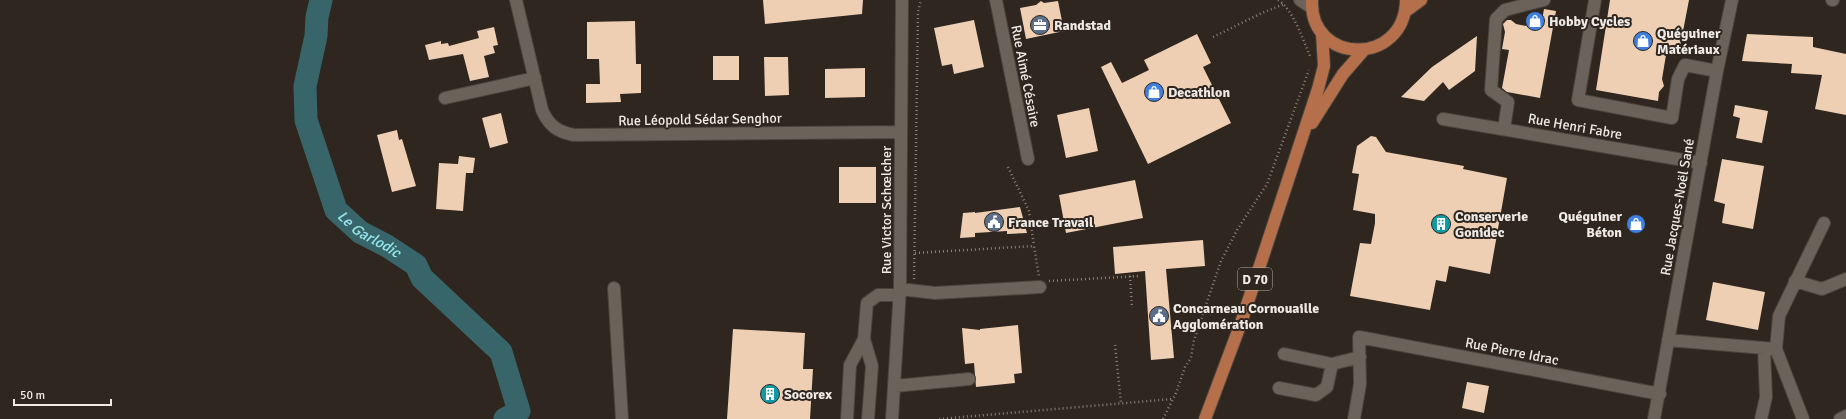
<svg xmlns="http://www.w3.org/2000/svg" width="1846" height="419" viewBox="0 0 1846 419" font-family="Signika,sans-serif">
<rect width="100%" height="100%" fill="#2e261f"/>
<g fill="none" stroke-linecap="round" stroke-linejoin="round">
<path stroke="#386569" stroke-width="23" id="s1" d="M321,0L317,17L316,36L305,86L306,120L336,210L360,232L387,246L416,265L422,278L501,352L519,411L505,419"/>
</g>
<path fill="#eecfb4" d="M763,0H863L862,14L765,24Z
M1610,0H1689L1679,52L1667,49L1662,79L1664,86L1659,92L1658,101L1596,90Z
M1041,1L1044,3L1058,1L1064,31L1026,39L1020,8L1036,5Z
M1544,9L1556,11L1540,98L1507,92L1502,88L1509,50L1502,49L1505,32L1503,24L1507,20H1511L1516,24L1532,27L1542,20Z
M974,20L984,67L954,74L952,64L942,66L934,28Z
M635,21L636,64H641V93L620,94L621,102L586,103V84H600L599,59H587V22Z
M494,27L498,45L493,46L495,53L484,56L489,77L470,81L463,54L429,60L425,45L441,41V44L448,43L449,46L479,38L477,31Z
M1197,34L1211,63L1203,67L1231,123L1148,164L1101,67L1111,62L1122,83L1149,70L1144,60Z
M1747,34L1813,37V47L1846,54V115L1815,109L1822,75L1791,73L1792,64L1742,61Z
M1477,36L1475,71L1449,90L1443,82L1424,101L1401,97L1432,67Z
M713,56H739V80H713Z
M764,57H788L789,95L765,96Z
M865,68V97L825,98V69Z
M1735,105L1768,111L1762,143L1736,138L1740,118L1733,116Z
M1089,108L1098,151L1066,158L1057,115Z
M501,113L508,143L490,148L482,118Z
M397,130L399,140L402,139L416,186L392,192L377,135Z
M1371,136L1376,137L1386,152L1464,166L1463,169L1507,178L1490,274L1449,266L1446,282L1436,280L1430,310L1350,296L1360,243L1371,244L1375,223V214L1353,210L1359,174L1352,173L1357,146Z
M459,156L475,158L473,173H466L463,211L436,209L439,163L458,164Z
M1722,159L1764,166L1753,229L1722,223L1725,204L1714,201Z
M839,167H876V203H839Z
M1135,180L1143,218L1066,233L1059,195Z
M1020,207L1027,233L1007,234V231L975,233V237L960,238L963,213L975,212V213Z
M1203,240L1205,266L1166,269L1174,358L1151,360L1145,271L1115,274L1113,247Z
M1713,282L1765,292L1758,330L1706,320Z
M1018,325L1022,373L1014,374L1015,383L976,387L974,363L965,364L962,328L980,330V329Z
M733,329L805,333L803,369H813L810,419H727Z
M1467,382L1489,386L1484,413L1462,408Z"/>
<g fill="none" stroke-linecap="round" stroke-linejoin="round">
<g stroke="#4a443d" stroke-width="14">
<path id="minor" d="M516,0L542,110C549,126 558,132 574,135L901,132
M996,0L1028,159
M1300,0L1312,8
M1595,0L1578,100L1672,118L1678,79L1685,65L1717,71
M1832,0H1833
M445,98L535,78
M1443,119L1701,163
M1504,129L1508,102L1491,90L1496,19L1505,10L1544,0
M1795,281L1822,289L1846,279
M614,288L622,419
M900,289L935,293L1040,287
M1668,340L1776,349
M1284,354L1332,364L1360,357
M895,386L969,379
M1279,388L1316,395L1327,387L1332,364
M847,419L850,365L864,339
M868,419L872,366L864,339L867,303L878,295H900
M892,419L900,289L902,0
M1354,419L1360,384L1359,337L1660,394
M1654,419L1717,71L1732,0
M1761,419L1766,397L1764,349
M1803,419L1776,349L1779,316L1824,223
M1840,419L1846,416"/>
</g>
<g stroke="#4a443d" stroke-width="14">
<path id="major" d="M1312,0C1309,65 1405,67 1406,0
M1406,11L1421,0
M1312,123L1343,74L1364,50
M1205,419L1241,323L1318,89L1324,66L1322,33"/>
</g>
<path stroke="#8b847e" stroke-width="2.5" stroke-dasharray="1 3" stroke-linecap="butt" d="M1278,0C1293,9 1303,40 1310,56
M1213,37L1262,13L1284,4
M1008,167L1029,211L1034,246
M915,253L1034,246L1039,277
M1130,276L1132,308
M914,279L918,12L921,0
M1049,281L1140,276
M1115,345L1121,403
M939,419L1172,399
M1163,419L1176,393L1185,367L1191,358L1194,340L1221,261L1237,230L1267,184L1309,70"/>
<use href="#minor" stroke="#6b6259" stroke-width="12"/>
<use href="#major" stroke="#b5704b" stroke-width="12"/>
</g>
<defs>
<g id="shop-disc" transform="scale(1)"><circle r="9.5" fill="#3f7fe0" stroke="#2e261f"/><path d="M-5-2.5h2.3a2.7 3.5 0 0 1 5.4 0H5L5.5 6h-11ZM-1.5-2.5h3a1.5 2.3 0 0 0-3 0Z" fill="#fff"/></g>
<g id="office-disc" transform="scale(1)"><circle r="9.5" fill="#5c6f8a" stroke="#2e261f"/><path d="M-6-3h4V-5.5h4V-3h4V5H-6ZM-1-4.5V-3h2v-1.5ZM-6 0V1H6V0Z" fill="#fff"/></g>
<g id="civic-disc" transform="scale(1)"><circle r="9.5" fill="#5c6f8a" stroke="#2e261f"/><path d="M-.6-6.5H3V-4.5H.6V-3L4-1V1h2V6H-6V1h2V-1L-.6-3ZM-1.2 2.5V6h2.4V2.5Z" fill="#fff"/></g>
<g id="building-disc" transform="scale(1)"><circle r="9.5" fill="#0f9aa8" stroke="#2e261f"/><path d="M-4-6H4V6H1V3H-1V6H-4ZM-2.5-4.3h1.7v1.8h-1.7ZM.8-4.3h1.7v1.8H.8ZM-2.5-1h1.7V.8h-1.7ZM.8-1h1.7V.8H.8Z" fill="#fff"/></g>
</defs>
<g fill-rule="evenodd">
<use href="#shop-disc" x="1535" y="21"/>
<use href="#office-disc" x="1040" y="25"/>
<use href="#shop-disc" x="1643" y="41"/>
<use href="#shop-disc" x="1154" y="92"/>
<use href="#civic-disc" x="994" y="222"/>
<use href="#building-disc" x="1441" y="224"/>
<use href="#shop-disc" x="1636" y="224"/>
<use href="#civic-disc" x="1159" y="316"/>
<use href="#building-disc" x="770" y="394"/>
</g>
<g text-anchor="middle" stroke-width="4" stroke-linejoin="round" paint-order="stroke">
<rect fill="#2e261f" stroke="#b5afaa" stroke-width="1" x="1238" y="268" width="34" height="22" rx="3"/>
<g font-size="13" font-weight="bold" fill="#efeae5">
<text x="1255" y="284">D 70</text>
</g>
<g font-size="14" font-weight="bold" fill="#efeae5" stroke="#2e261f" text-anchor="start">
<text x="1549" y="26">Hobby Cycles</text>
<text x="1054" y="30">Randstad</text>
<text x="1657" y="38">Quéguiner<tspan x="1657" dy="16">Matériaux</tspan></text>
<text x="1168" y="97">Decathlon</text>
<text x="1455" y="221">Conserverie<tspan x="1455" dy="16">Gonidec</tspan></text>
<text x="1622" y="221" text-anchor="end">Quéguiner<tspan x="1622" dy="16">Béton</tspan></text>
<text x="1008" y="227">France Travail</text>
<text x="1173" y="313">Concarneau Cornouaille<tspan x="1173" dy="16">Agglomération</tspan></text>
<text x="784" y="399">Socorex</text>
</g>
<g font-size="14" fill="#efeae5" stroke="#2e261f">
<text transform="translate(1026 76) rotate(79)" y="5">Rue Aimé Césaire</text>
<text transform="translate(700 119) rotate(-1)" y="5">Rue Léopold Sédar Senghor</text>
<text transform="translate(1575 126) rotate(10)" y="5">Rue Henri Fabre</text>
<text transform="translate(1677 207) rotate(-80)" y="5">Rue Jacques-Noël Sané</text>
<text transform="translate(886 210) rotate(-90)" y="5">Rue Victor Schœlcher</text>
<text transform="translate(1512 351) rotate(11)" y="5">Rue Pierre Idrac</text>
</g>
<g font-size="15" font-style="italic" fill="#95e7ee" stroke="#2e261f">
<text dy="5" stroke="none"><textPath href="#s1" startOffset="258">Le Garlodic</textPath></text>
</g>
</g>
<path d="M14 399v6h97v-6" fill="none" stroke="#efeae5" stroke-width="2"/>
<text x="20" y="399" font-size="12" fill="#efeae5" stroke="#2e261f" stroke-width="3" paint-order="stroke">50 m</text>
</svg>
